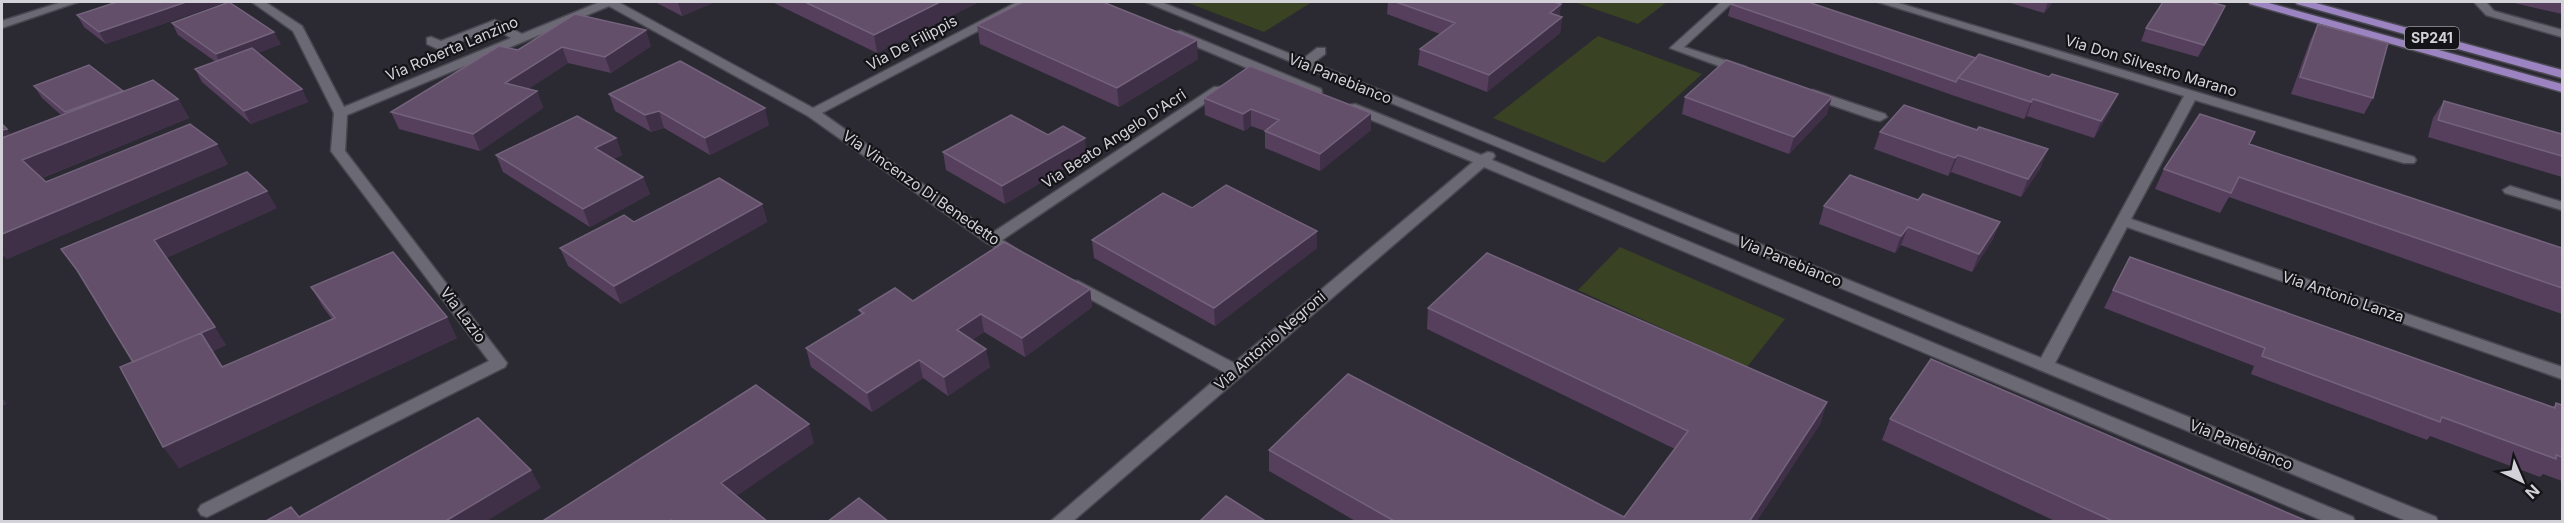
<svg xmlns="http://www.w3.org/2000/svg" width="2564" height="523" viewBox="0 0 2564 523" font-family="Inter,sans-serif">
<rect width="100%" height="100%" fill="#2b2a33"/>
<path fill="#394223" d="M1186,2H1312L1264,32Z
M1574,2H1667L1638,24Z
M1598,36L1702,74L1604,163L1493,118Z
M1620,247L1785,319L1747,367L1578,290Z"/>
<g fill="none" stroke-linecap="round" stroke-linejoin="round">
<g stroke="#494850" stroke-width="3">
<path id="minor" d="M62,2H78L2,28V21Z
M252,2H265L302,26L344,107L511,38L494,28L440,50L427,44V38L431,37L441,41L495,20L522,34L600,2H618L813,108L1017,2H1030L1029,4L822,113L992,233L1214,87H1224L1225,90L1002,240L1024,254L1017,259L987,243L808,116L609,6L347,115L345,151L507,363L505,367L207,517L201,515L198,510L201,505L489,361L331,151L334,113L293,31Z
M1146,2H1161L1303,59L1317,48H1325V54L1313,63L2041,358L2184,96L1878,2H1895L2414,157L2416,160L2414,163H2404L2195,100L2131,219L2562,367V379L2127,227L2055,363L2436,517L2438,522H2409Z
M1721,2H1733L1684,47L1746,67V73H1738L1670,48Z
M2474,2H2486L2494,11L2562,30V37L2486,15Z
M1180,31L1321,89L1322,92L1316,96L1311,95L1176,38V32Z
M1813,90L1885,114L1887,117L1880,121L1875,120L1808,97V91Z
M1355,104L1481,155L1488,152L1493,153L1495,156L1492,160L2353,517L2355,522H2326L1484,167L1072,522H1050L1224,372L1068,287L1065,284L1068,281H1078L1234,363L1473,162L1350,111L1349,108L1350,105Z
M2510,186L2562,202V210L2505,193L2503,190Z"/>
</g>
<g stroke="#494850" stroke-width="3">
<path id="major" d="M2248,2H2265L2562,84V92L2250,4Z
M2295,2H2312L2562,70V78L2297,4Z"/>
</g>
<use href="#minor" fill="#6b6a74" fill-rule="evenodd"/>
<use href="#major" fill="#9b84c1" fill-rule="evenodd"/>
</g>
<path fill="#553f5d" d="M225,2L106,44L84,27L77,15Z
M655,2H715L682,16Z
M772,2H979L877,53Z
M1388,2H1553L1561,4L1559,16L1562,17L1560,33L1487,92L1418,65L1420,49L1440,34L1387,14Z
M2007,2H2053L2044,13Z
M2510,2H2562V14Z
M1731,4L2110,111L2094,138L2027,116L2024,119L1952,95L1728,16Z
M575,14L651,46L611,73L568,63L528,89L537,91L543,108L480,151L399,129L391,112L518,50Z
M2220,18L2198,57L2141,41L2146,28Z
M172,23L281,44L258,53L302,89L308,102L251,124L202,82L195,69L216,62L178,35Z
M2318,24L2373,98L2364,114L2291,94L2310,41Z
M977,25L1198,59L1119,107L980,44Z
M34,86L123,91L178,99L189,118L42,178L46,182L228,164L7,259L2,253V124L10,134L61,115L42,98Z
M609,94L769,125L710,155L664,128L651,132L615,111Z
M1685,97L1827,114L1789,154L1682,114Z
M1204,98L1371,130L1320,171L1265,148V131L1251,126L1244,131L1205,115Z
M2444,101L2562,134V177L2428,137L2433,118Z
M1880,132L2041,167L2021,197L1951,172L1948,176L1874,149Z
M1048,135L1087,155L1005,204L946,170L943,152Z
M616,138L622,155L613,159L643,177L650,194L590,227L503,172L496,155Z
M2249,144L2562,248V314L2229,197L2220,213L2155,189L2164,169Z
M762,204L767,222L621,304L568,266L560,248L634,222Z
M1824,206L2000,222L1993,239L1972,272L1901,245L1895,253L1819,224Z
M277,208L166,258L226,345L213,351L223,367L332,319L323,307L311,287L457,338L179,468L133,362L83,280L61,249Z
M1192,208L1317,248L1215,326L1094,258L1092,240Z
M1090,289L1092,307L1025,357L984,332L972,340L990,367L948,396L923,378L872,412L811,367L806,348L861,315L859,310L913,301Z
M2113,290L2553,407L2556,403L2562,405V481L2543,474L2540,477L2430,436L2427,440L2251,374L2254,366L2104,308Z
M1428,308L1827,402L1820,424L1756,522H1357L1269,471V450L1624,517L1675,449L1427,329Z
M1890,419L2309,522H2057L1882,440Z"/>
<path fill="#3f3047" d="M186,2H225L106,44L99,32Z
M678,2H715L682,16Z
M940,2H979L877,53L874,35Z
M2048,2H2053L2044,13Z
M1561,4L1559,20L1562,17L1560,33L1487,92L1489,75L1550,13Z
M2225,6L2220,18L2198,57L2204,45Z
M646,30L651,46L611,73L605,57Z
M274,32L281,44L222,67L216,54Z
M1197,40L1198,59L1119,107L1117,88Z
M562,47L568,63L511,100L505,83Z
M302,89L308,102L251,124L244,111Z
M537,91L543,108L480,151L473,134Z
M2118,94L2110,111L2094,138L2101,121Z
M1832,97L1827,114L1789,154L1794,137Z
M178,99L189,118L36,180L22,160Z
M2033,99L2027,116L2024,119L2031,102Z
M765,108L769,125L710,155L705,138Z
M1251,109V126L1244,131L1243,114Z
M659,111L664,128L651,132L645,115Z
M1371,113V130L1320,171V154Z
M7,129L18,146L2,152V130Z
M616,138L622,155L601,166L595,148Z
M1085,138L1087,155L1005,204L1002,186Z
M217,144L228,164L7,259L2,251V234Z
M2048,149L2041,167L2021,197L2028,179Z
M1958,155L1951,172L1948,176L1955,158Z
M643,177L650,194L590,227L583,209Z
M267,191L277,208L166,258L154,240Z
M762,204L767,222L621,304L614,286Z
M2000,222L1993,239L1972,272L1979,254Z
M1908,227L1901,245L1895,253L1901,236Z
M1317,231V248L1215,326L1214,308Z
M1090,289L1092,307L1025,357L1022,338Z
M981,314L984,332L961,348L957,330Z
M447,317L457,338L179,468L163,447Z
M215,327L226,345L213,351L134,362Z
M986,349L990,367L948,396L944,377Z
M919,360L923,378L872,412L867,393Z
M2,397L7,404L2,406Z
M1827,402L1820,424L1756,522H1749Z
M809,424L814,443L728,502L721,483Z
M531,470L541,488L485,522H444Z"/>
<path fill="#634f6a" stroke="#74637c" stroke-width="1.5" d="M117,2H186L99,32L77,15Z
M229,2L274,32L216,54L172,23Z
M805,2H940L874,35Z
M1023,2H1103L1197,40L1117,88L977,25Z
M1396,2H1553L1561,4L1550,13L1562,17L1489,75L1420,49L1455,23Z
M1735,2H1808L1976,58L1958,78L1956,82L1731,4Z
M2163,2H2210L2225,6L2204,45L2146,28Z
M575,14L646,30L605,57L562,47L505,83L537,91L473,134L391,112L499,46L518,50Z
M2318,24L2388,43L2373,98L2300,77Z
M252,48L302,89L244,111L195,69Z
M1979,54L2049,77L2052,74L2118,94L2101,121L2033,99L2031,102L1958,78Z
M1726,60L1832,97L1794,137L1685,97Z
M680,61L765,108L705,138L659,111L645,115L609,94Z
M89,65L123,91L65,112L34,86Z
M1250,66L1371,113L1320,154L1265,131L1279,120L1251,109L1243,114L1204,98Z
M153,80L178,99L22,160L46,182L190,124L217,144L2,234V138Z
M2444,101L2562,134V156L2438,120Z
M1904,105L1977,130L1979,127L2048,149L2028,179L1958,155L1955,158L1880,132Z
M2200,114L2255,132L2249,144L2562,248V288L2239,177L2231,193L2164,169Z
M1011,115L1048,135L1063,126L1085,138L1002,186L943,152Z
M577,116L616,138L595,148L643,177L583,209L496,155Z
M2,124L7,129L2,130Z
M247,172L267,191L154,240L215,327L133,362L77,270L61,249Z
M1850,175L1918,200L1923,194L2000,222L1979,254L1908,227L1901,236L1824,206Z
M719,178L762,204L614,286L560,248L624,215L634,222Z
M1226,185L1317,231L1214,308L1092,240L1163,193L1192,208Z
M1004,242L1090,289L1022,338L981,314L957,330L986,349L944,377L919,360L867,393L806,348L864,313L859,310L895,288L913,301Z
M393,252L447,317L163,447L120,367L201,333L222,367L335,318L311,287Z
M1487,253L1827,402L1749,522H1396L1269,450L1348,374L1624,517L1688,431L1428,308Z
M2130,257L2555,408L2556,403L2562,405V457L2556,455V459L2442,417L2440,422L2262,356L2265,348L2113,290Z
M1931,359L2309,522H2115L1890,419Z
M756,385L809,424L721,483L768,522H672L671,520L669,522H541Z
M478,418L531,470L444,522H264L291,507L299,517Z
M1226,496L1267,522H1199Z
M859,498L889,522H827Z"/>
<g text-anchor="middle" stroke-width="4.5" stroke-linejoin="round" paint-order="stroke">
<rect fill="#141317" stroke="#9a999e" stroke-width="1.5" x="2405" y="27" width="54" height="22" rx="4.5"/>
<g font-size="14" font-weight="bold" fill="#d3d2d8">
<text x="2432" y="43">SP241</text>
</g>
<g font-size="15" fill="#d3d2d8" stroke="#141317">
<text transform="translate(912 43) rotate(-28)" y="5">Via De Filippis</text>
<text transform="translate(452 49) rotate(-23)" y="5">Via Roberta Lanzino</text>
<text transform="translate(2151 66) rotate(17)" y="5">Via Don Silvestro Marano</text>
<text transform="translate(1340 79) rotate(22)" y="5">Via Panebianco</text>
<text transform="translate(1114 139) rotate(-33)" y="5">Via Beato Angelo D'Acri</text>
<text transform="translate(921 188) rotate(35)" y="5">Via Vincenzo Di Benedetto</text>
<text transform="translate(1790 262) rotate(22)" y="5">Via Panebianco</text>
<text transform="translate(2343 297) rotate(19)" y="5">Via Antonio Lanza</text>
<text transform="translate(463 315) rotate(53)" y="5">Via Lazio</text>
<text transform="translate(1270 341) rotate(-41)" y="5">Via Antonio Negroni</text>
<text transform="translate(2241 445) rotate(22)" y="5">Via Panebianco</text>
</g>
</g>
<rect width="2564" height="523" fill="none" stroke="#d3d2d8" stroke-width="6"/>
<g transform="translate(2522 481) rotate(136)" stroke="#141317" stroke-width="4.5" paint-order="stroke">
<path d="M0-4.5L10 22L0 15L-10 22Z" fill="#d3d2d8"/>
<text y="-9" font-size="16" font-weight="bold" text-anchor="middle" fill="#d3d2d8">N</text>
</g>
</svg>
